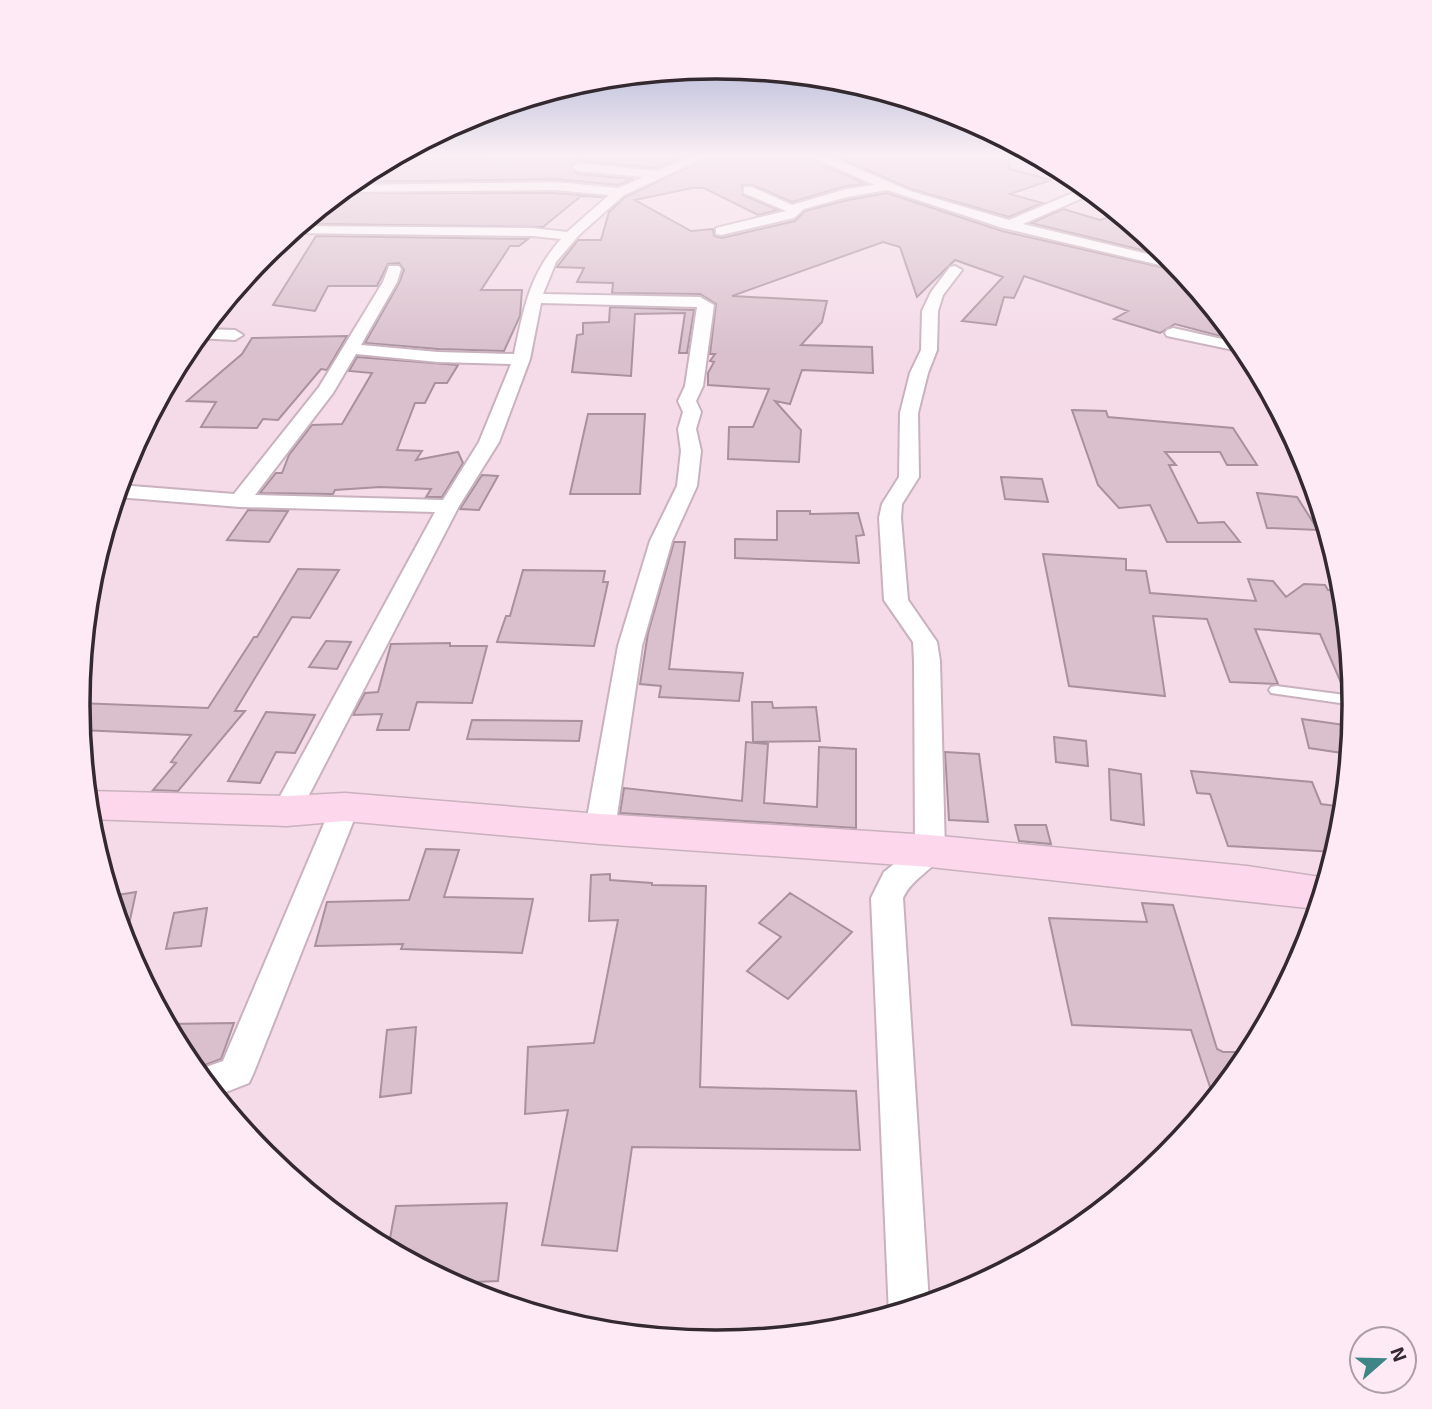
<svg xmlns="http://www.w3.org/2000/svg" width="1432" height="1409" viewBox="0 0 1432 1409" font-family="'Exo 2',sans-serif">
<rect width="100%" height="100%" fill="#f4dbe7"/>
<path fill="#d9c0cc" stroke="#a8919c" stroke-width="2" d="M499,156H684L657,168L578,160L570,166L578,174L633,179L618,185L555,179L351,182L391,158Z
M711,156H807L865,184L845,186L792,202L753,185H742L743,195L778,210L758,215L704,188H692L635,200L691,231L713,229L714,236L722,238L795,221L805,211L848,200L887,193L1002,231L1183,272L1232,332L1220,336L1175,324L1160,333L1114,319L1128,311L1024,276L1014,298L1004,297L996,325L962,321L1003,277L955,260L917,297L900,247L883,242L732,296L827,301L822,322L801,345L872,347L873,373L802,370L790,404L775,401L801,430L799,462L728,459L729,427H753L769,389L708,385V373L714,362L710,361L715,354H710L716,304L700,294L612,293L613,283L577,282L584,268L557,267L578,240H601L609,212L625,197Z
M836,156H1009L1010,169L1051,180L1010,194L1042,203L1009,217L911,189Z
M338,193H555L603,197L581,196L543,227L318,224L309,217Z
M1063,209L1100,220L1119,214L1170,257L1031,223Z
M316,236L528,239L519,246H510L481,290H522L520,316L504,351L438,349L365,343L399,283L404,270L399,263L388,264L377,286H328L315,311L273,305Z
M610,307L694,310L687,353H679L685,313L635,314L631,376L572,372L577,335L583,334V323L609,322Z
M347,336L327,370L321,369L278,420L263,419L257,428L201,427L216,402L187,401L242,354L252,338Z
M357,357L458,365L447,383H435L425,403H415L397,450L422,451L416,460L458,452L463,463L442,497H426L431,489L380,487L335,490L333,494L260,493L276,473H282L289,455L312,425L342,424L372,373L349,371Z
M1072,410L1106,411L1108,417L1233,428L1257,465H1227L1220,452H1165L1176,465H1169L1198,523L1224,522L1240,542H1167L1150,505L1119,508L1098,485Z
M588,414H645L640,494H570Z
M482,475L498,476L479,510L460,509Z
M1001,477L1042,479L1048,502L1005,499Z
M1257,493L1297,497L1318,530L1267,528Z
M248,510L288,511L269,542L227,540Z
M777,511H810V514L858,513L864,535L856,536L859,563L735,558V539L777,540Z
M674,542H685L669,669L743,673L739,701L659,697L661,686L640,684L648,633Z
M1043,554L1126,559V570L1146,571L1150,593L1256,601L1248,579L1273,581L1286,597L1304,584L1325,585L1328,590L1343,592L1353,693L1345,692L1320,634L1255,629L1278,684L1230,682L1207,619L1153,616L1165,696L1069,686Z
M298,569L339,570L310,618L292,617L235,711H245L178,791L153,790L176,763L171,762L191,735L81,730L78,703L208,708L254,637H257Z
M523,570L605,571L603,582H608L594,646L497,642L506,616H510Z
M326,641L351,642L337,669L309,667Z
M450,643V646H487L472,703L417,702L409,730H377L382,714L353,715L365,693L378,692L391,644Z
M752,702H772L773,708L816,707L820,741L753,742Z
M266,712L315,715L295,753L276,752L260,783L228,781Z
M1302,719L1352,726L1349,754L1309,748Z
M472,720L582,721L579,741L467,739Z
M1054,737L1086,741L1088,766L1056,762Z
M746,742L768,744L764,803L817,807L819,747L856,749V828L620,813L624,788L742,801Z
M945,752L979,754L988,822L949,820Z
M1109,769L1141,774L1144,825L1111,820Z
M1191,771L1312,782L1321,804L1344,807L1342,829L1335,852L1228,846L1210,794L1197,793Z
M1015,825H1046L1051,844L1019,841Z
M426,849L459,850L444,897L533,899L522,953L401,949L403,944L315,946L327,902L409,900Z
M610,874V880L652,883V885L706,886L700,1087L856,1091L860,1150L632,1147L617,1251L542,1245L568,1110L525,1114L528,1047L594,1043L618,920L589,921L591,875Z
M136,892L125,943L111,896Z
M790,893L852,932L788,999L747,971L781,937L759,923Z
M1142,903L1173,905L1217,1049L1223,1052H1250L1214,1099L1191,1030L1072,1025L1049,918L1147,922Z
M207,908L201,946L166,949L174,913Z
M234,1023L221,1059L194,1069L167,1024Z
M416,1027L411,1093L380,1097L387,1030Z
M507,1203L498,1281L451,1283L388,1249L396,1206Z"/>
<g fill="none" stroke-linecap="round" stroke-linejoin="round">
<g stroke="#c9b1bd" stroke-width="4">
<path id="lane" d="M1276,686L1353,696L1354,705L1271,693L1269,690L1271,687Z"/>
</g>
<g stroke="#c9b1bd" stroke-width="4">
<path id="street" d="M692,156H709L624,195L580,234L556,262L543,294L700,297L714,305L703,386L696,401L701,412L696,429L701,451L697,486L672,541L642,646L615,829L610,837L600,840L590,837L585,829L618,646L650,541L677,486L681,451L678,429L683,412L678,401L685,386L697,307L541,303L530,359L499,442L459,506L297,818L287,821L277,818L272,811L435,512L240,507L117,497L119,485L234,494L319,387L383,282L389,266H399L401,269L397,282L361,345L438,352L514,354C524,308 529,275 561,239L532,236L289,233L298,226L532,228L567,232L609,195L555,190L340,192L348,185L555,182L618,188L644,177L578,171L572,167L578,163L657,171ZM356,354L438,362L511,364L479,442L443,500L255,495L333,393Z
M809,156L833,158L910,191L1009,220L1087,187L1094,193L1023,224L1173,260L1181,270L1003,228L887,190L847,197L804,209L794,218L721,235L716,234V228L786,211L744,193V187H752L792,205L846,189L875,185Z
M955,266L962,270L943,295L938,311L937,350L928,373L918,413L919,477L902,504L901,518L908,600L937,642L940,661L945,851C934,870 912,878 903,898L929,1303L889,1315L871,898L884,872L915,847L914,661L913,642L884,600L879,518L882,504L899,477L900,413L910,373L921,350L922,311L931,292L950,267Z
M1173,328L1240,343L1248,353L1167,336L1165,333L1167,330Z
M203,329L235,330L243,335L235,340L195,338Z
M345,797L355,800L359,807L254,1072L249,1083L216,1096L195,1071L223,1061L331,807L335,800Z"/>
</g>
<g stroke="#c9b1bd" stroke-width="3">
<path id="secondary" d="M87,791L287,796L345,793L600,814L930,835L1247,866L1327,878L1317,909L930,867L600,844L345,821L287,826L89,819Z"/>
</g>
<use href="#lane" fill="#fff" fill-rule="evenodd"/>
<use href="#street" fill="#fff" fill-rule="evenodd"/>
<use href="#secondary" fill="#fdd8ed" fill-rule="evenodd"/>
</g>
<linearGradient id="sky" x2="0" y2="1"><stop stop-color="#939fca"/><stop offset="0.44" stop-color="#faeff4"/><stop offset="1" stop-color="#faeff4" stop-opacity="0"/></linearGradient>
<rect width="1432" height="354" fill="url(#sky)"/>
<path d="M0 0H1432V1409H0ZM715 79H717A625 625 0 0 1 1342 704V705A625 625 0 0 1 717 1330H715A625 625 0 0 1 90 705V704A625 625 0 0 1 715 79Z" fill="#feeaf4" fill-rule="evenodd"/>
<path fill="none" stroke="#33292e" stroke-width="3.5" d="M715 79H717A625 625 0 0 1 1342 704V705A625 625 0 0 1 717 1330H715A625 625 0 0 1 90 705V704A625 625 0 0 1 715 79Z"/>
<g transform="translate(1383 1360) rotate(70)"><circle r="33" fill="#feeaf4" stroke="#ad9da5" stroke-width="2"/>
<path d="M0-5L12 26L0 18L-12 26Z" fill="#3d8586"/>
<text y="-10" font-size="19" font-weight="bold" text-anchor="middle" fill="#33292e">N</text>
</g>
</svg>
